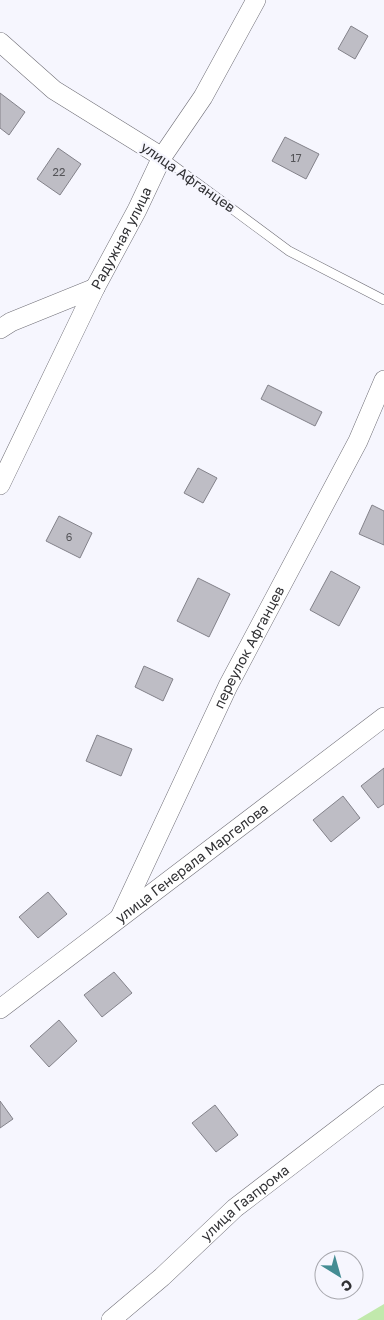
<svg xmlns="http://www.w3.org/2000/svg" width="384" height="1320" viewBox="0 0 384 1320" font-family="'Golos Text',sans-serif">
<rect width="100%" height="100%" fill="#f6f6fe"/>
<path fill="#c1e9ac" d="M384,1304V1320H357Z"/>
<path fill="#bebdc5" stroke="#83828a" d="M351,26L368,36L355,59L338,49Z
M0,93L25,112L9,135L0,128Z
M285,137L319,154L306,179L272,161Z
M58,148L81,164L60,195L37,179Z
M268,385L322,412L315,426L261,399Z
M198,468L217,478L203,503L184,493Z
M372,505L384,511V545L359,534Z
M59,516L92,533L80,558L46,541Z
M331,571L360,587L339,626L310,610Z
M198,578L230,594L209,637L177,621Z
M144,666L173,679L163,701L135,687Z
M97,735L132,749L121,776L86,761Z
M384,768V804L378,808L361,786Z
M343,796L360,818L331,842L313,820Z
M48,892L67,914L38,938L19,917Z
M114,972L132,993L102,1017L84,995Z
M59,1020L77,1041L49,1067L30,1046Z
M0,1101L13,1119L0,1128Z
M215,1105L238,1135L216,1152L192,1123Z"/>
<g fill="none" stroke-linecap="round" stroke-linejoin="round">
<g stroke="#706f77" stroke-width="10">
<path id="service" d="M162,157L289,251L384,300"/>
</g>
<g stroke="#706f77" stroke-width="20">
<g id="minor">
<path d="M0,42L54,90L162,157"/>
<path d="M0,329L11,322L95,288"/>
<path id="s1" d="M0,485L95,288L137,210L162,157L203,97L256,0"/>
<path id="s2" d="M120,917L228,686L358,441L384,380"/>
<path id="s3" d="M0,1009L384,717"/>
<path id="s4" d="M111,1320L162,1277L235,1208L384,1094"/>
</g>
</g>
<use href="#service" stroke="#fff" stroke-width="9"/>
<use href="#minor" stroke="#fff" stroke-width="19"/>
</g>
<g text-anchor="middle" stroke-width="4.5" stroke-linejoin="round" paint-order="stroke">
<g font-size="11" fill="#545458">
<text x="296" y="162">17</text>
<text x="59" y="176">22</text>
<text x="69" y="541">6</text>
</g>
<g font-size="14" fill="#313134" stroke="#f6f6fe">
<text transform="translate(188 177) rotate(35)" y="5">улица Афганцев</text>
<text dy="5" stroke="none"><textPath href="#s1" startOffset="275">Радужная улица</textPath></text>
<text dy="5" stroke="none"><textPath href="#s2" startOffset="299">переулок Афганцев</textPath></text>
<text dy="5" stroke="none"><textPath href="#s3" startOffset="241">улица Генерала Маргелова</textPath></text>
<text dy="5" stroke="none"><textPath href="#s4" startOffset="178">улица Газпрома</textPath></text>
</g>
</g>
<g transform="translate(339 1275) rotate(143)"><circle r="24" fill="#f6f6fe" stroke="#a7a7ad"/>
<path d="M0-4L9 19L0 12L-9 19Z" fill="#448c93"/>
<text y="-8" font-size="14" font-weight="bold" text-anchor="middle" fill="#313134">С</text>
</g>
</svg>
